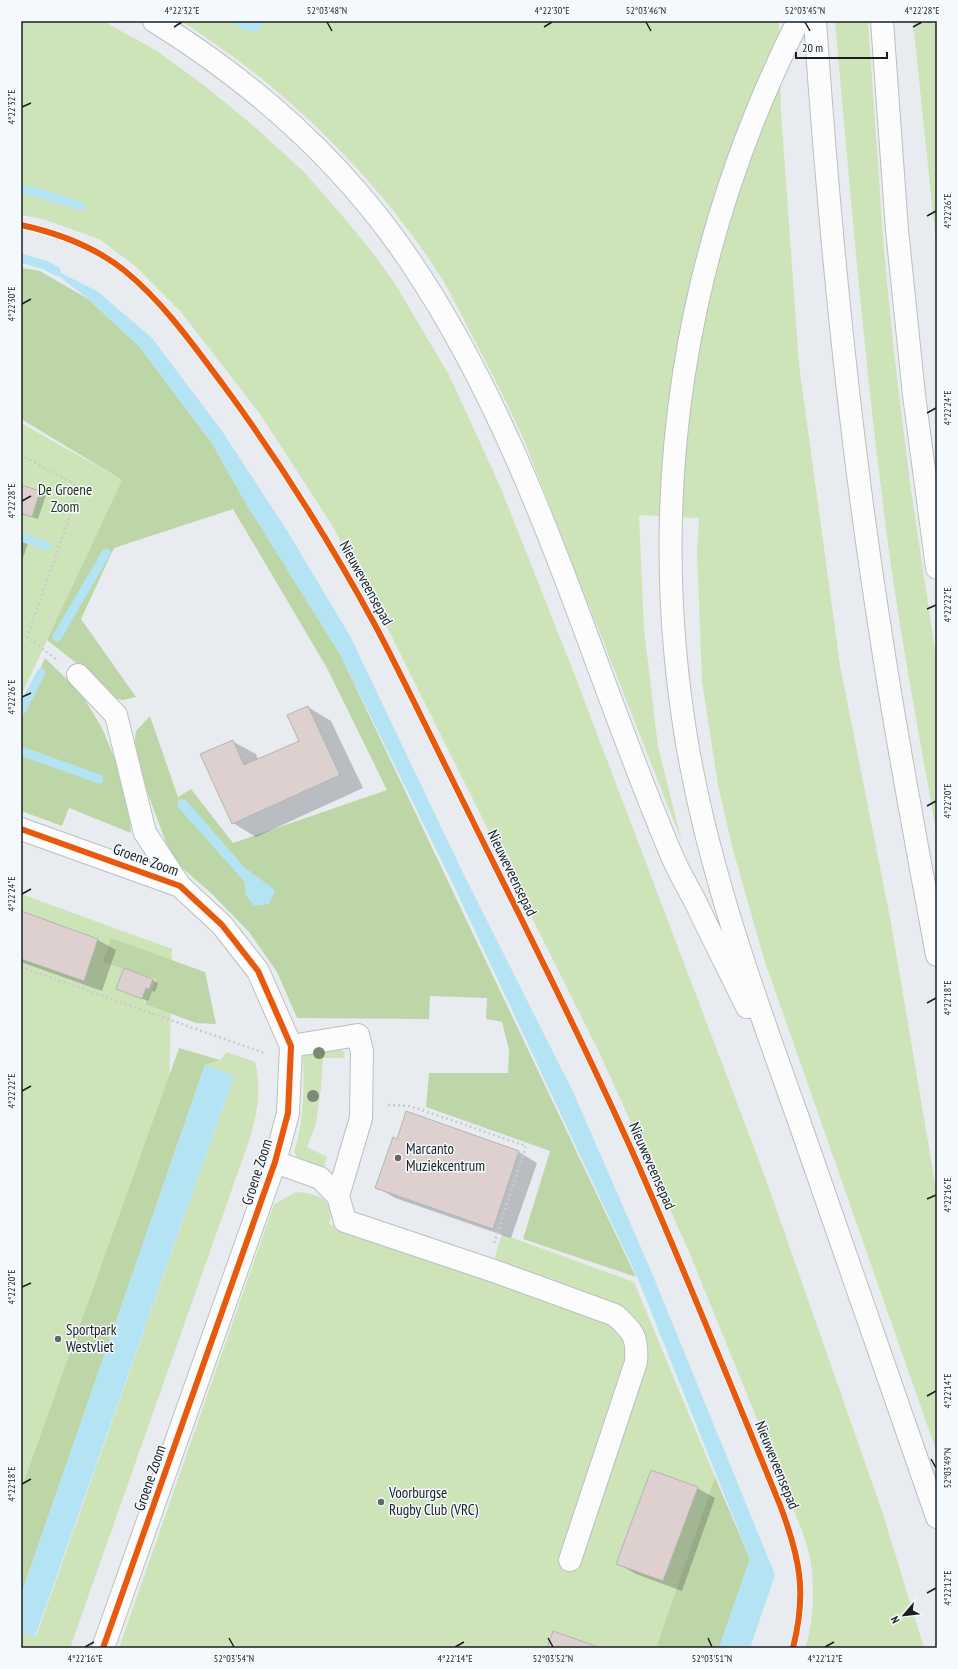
<svg xmlns="http://www.w3.org/2000/svg" width="958" height="1669" viewBox="0 0 958 1669" font-family="'PT Sans Narrow',sans-serif">
<rect width="100%" height="100%" fill="#e8ecf0"/>
<path fill="#cce4b8" d="M21,21H103L157,51L205,86L256,128L304,172L340,213L373,253L394,282L449,375L500,486L574,673L764,1174L882,1511L924,1648H805C814,1622 815,1585 810,1558C808,1548 804,1538 801,1528L690,1254L600,1054L391,635L332,525L260,414L181,312L134,265L99,239L43,219L21,215Z
M182,21H779L781,112L799,365L840,665L891,923L937,1195V1453L764,959L732,846L718,785L702,681L697,551L699,518L639,515L644,629L658,747L682,842L524,440C506,400 486,362 466,324C458,309 451,293 442,279C393,201 327,131 256,74C232,55 206,38 182,21Z
M835,21H868L884,251L894,352L910,483L937,663V837C921,744 903,652 890,559C866,381 851,201 835,21Z
M913,21H933L937,29V253Z
M21,423L122,480L21,696Z
M21,894L172,949L168,1155L21,1523Z
M311,1048H340L344,1052L345,1058H323L321,1088L316,1124L307,1147L327,1157L323,1170L300,1161L294,1152C304,1121 304,1088 303,1056Z
M227,1052L255,1062C262,1089 257,1115 249,1141L70,1648H21V1632L36,1637L234,1076L205,1065L220,1060Z
M296,1192C316,1193 337,1199 329,1224L438,1263L488,1279L502,1234L634,1282L715,1477L656,1648H119L274,1204Z"/>
<path fill="#bdd6a8" d="M21,268L40,271L88,299L139,346L212,443L244,500L340,654L636,1277L523,1239L550,1151L426,1107L429,1073H508L509,1050L502,1022L486,1019L487,998L430,996L429,1019L297,1018L277,972L249,932L212,894L172,859L133,753L136,731L150,716L178,797L191,789L233,843L387,790L327,668L233,509L114,548L81,619L136,697L123,700L109,697L75,662L47,640L122,480L21,419Z
M45,658L81,693L102,728L127,788L131,833L69,808L62,826L21,811V711Z
M111,938L205,972L216,1024L196,1023L145,1004L157,979L103,962Z
M179,1048L220,1060L205,1065L21,1595V1490Z
M715,1477L750,1559L719,1648H656Z"/>
<path fill="#b4e3f4" d="M230,21H263L262,27L256,32L244,30Z
M45,265L97,291L152,338L222,431L288,532L350,636L464,875L574,1094L652,1273L775,1575L750,1648H719L750,1559L638,1279L452,882L340,654L244,500L212,443L139,346L88,299Z
M179,799L186,800L244,867L275,890L269,904L254,906L246,895L244,881L177,806Z
M205,1065L234,1076L35,1637L21,1632V1595Z"/>
<path fill="#0003" d="M21,486L46,495L38,519L21,514Z
M21,539L28,543L21,564Z
M308,707L331,721L363,788L256,837L233,823L232,741L256,754L258,760L300,741Z
M21,912L98,940L116,950L102,991L21,962Z
M152,980L158,983L155,992L152,991L148,1001L118,989Z
M407,1113L519,1152L537,1163L511,1238L395,1198L377,1187L397,1140Z
M697,1488L715,1498L682,1591L636,1574L618,1564Z"/>
<g fill="none" stroke-linecap="round" stroke-linejoin="round">
<path stroke="#b4e3f4" stroke-width="9" d="M21,189L36,192L81,206
M21,258L45,265L56,271
M21,537L47,546
M57,637L106,553
M21,711L41,673
M21,751L99,779"/>
</g>
<path fill="#ded0ce" stroke="#b4b4b5" d="M21,485L40,491L32,517L21,513Z
M308,706L340,775L232,824L200,754L233,740L244,765L299,741L287,715Z
M21,911L98,939L84,981L21,959Z
M124,968L153,979L149,989L146,988L142,999L116,989Z
M406,1111L519,1151L493,1229L375,1188L393,1137L397,1139Z
M651,1470L698,1487L663,1581L616,1564Z
M553,1631L601,1648H547Z"/>
<g fill="none" stroke-linecap="round" stroke-linejoin="round">
<g stroke="#bbbfc2" stroke-width="24">
<path id="minor" d="M78,675L116,715L145,833L180,886
M21,829L180,886L222,925L258,971L291,1046L288,1113L275,1162L103,1648
M291,1046L358,1035L362,1051L361,1118L338,1196
M275,1162L320,1178L338,1196L345,1221L494,1271L615,1315C633,1331 638,1337 636,1362L570,1560"/>
</g>
<g stroke="#bbbfc2" stroke-width="24">
<path id="highway" d="M154,21C254,83 344,163 410,261C531,440 586,652 669,849C676,867 686,884 695,901C712,937 730,972 747,1007
M798,21C684,248 645,493 687,743C709,872 754,996 798,1118C845,1251 892,1384 937,1517
M815,21C829,224 848,427 880,629C896,738 917,846 937,955
M882,21L897,230L914,395L937,568"/>
</g>
<path stroke="#cbcbcd" stroke-width="2.5" stroke-dasharray="2 3" stroke-linecap="butt" d="M21,455L80,487L27,637
M21,636L27,637L57,660
M21,967L264,1053
M388,1105L410,1106L526,1146L494,1243"/>
<use href="#minor" stroke="#fcfcfd" stroke-width="22"/>
<use href="#highway" stroke="#fcfcfd" stroke-width="22"/>
<g stroke="#f4f9fe" stroke-width="8">
<path id="cycleway" d="M21,225C58,233 94,246 125,271C164,303 194,346 224,386C280,462 330,542 375,625C401,674 425,725 450,775C513,903 578,1030 636,1160C686,1274 733,1390 780,1505C800,1558 807,1592 793,1648
M21,829L180,886L222,925L258,971L291,1046L288,1113L275,1162L103,1648"/>
</g>
<use href="#cycleway" stroke="#e8590c" stroke-width="6"/>
</g>
<g fill="#7d8876">
<circle cx="319" cy="1053" r="6"/>
<circle cx="313" cy="1096" r="6"/>
</g>
<path fill="none" stroke="#1a1e20" stroke-width="1.5" d="M327,22L332,31M646,22L651,31M805,22L810,31M174,27L182,22M544,27L552,22M913,27L922,22M22,107L31,103M927,216L936,211M22,304L31,299M927,413L936,408M22,501L31,496M927,609L936,605M22,697L31,693M927,806L936,801M22,894L31,889M927,1003L936,998M22,1091L31,1086M927,1199L936,1195M22,1287L31,1283M927,1396L936,1391M931,1459L936,1468M22,1484L31,1479M927,1593L936,1588M229,1638L234,1647M548,1638L553,1647M708,1638L712,1647M85,1647L94,1642M455,1647L464,1642M825,1647L834,1642"/>
<g fill="#626669" stroke="#f4f9fe" stroke-width="1.5">
<circle cx="398" cy="1158" r="4"/>
<circle cx="58" cy="1339" r="4"/>
<circle cx="381" cy="1502" r="4"/>
</g>
<g text-anchor="middle" stroke-width="3" stroke-linejoin="round" paint-order="stroke">
<g font-size="15" fill="#263713" stroke="#f4f9fe">
<text x="65" y="495">De Groene<tspan x="65" dy="17">Zoom</tspan></text>
</g>
<g font-size="15" fill="#1a1e20" stroke="#f4f9fe">
<text transform="translate(366 583) rotate(61)" y="5">Nieuweveensepad</text>
<text transform="translate(146 860) rotate(20)" y="5">Groene Zoom</text>
<text transform="translate(512 873) rotate(64)" y="5">Nieuweveensepad</text>
<text transform="translate(652 1166) rotate(66)" y="5">Nieuweveensepad</text>
<text transform="translate(257 1172) rotate(-72)" y="5">Groene Zoom</text>
<text transform="translate(777 1465) rotate(68)" y="5">Nieuweveensepad</text>
<text transform="translate(150 1478) rotate(-71)" y="5">Groene Zoom</text>
</g>
<g font-size="15" fill="#1a1e20" stroke="#f4f9fe" text-anchor="start">
<text x="406" y="1154">Marcanto<tspan x="406" dy="17">Muziekcentrum</tspan></text>
<text x="66" y="1335">Sportpark<tspan x="66" dy="17">Westvliet</tspan></text>
<text x="389" y="1498">Voorburgse<tspan x="389" dy="17">Rugby Club (VRC)</tspan></text>
</g>
</g>
<rect width="958" height="1669" fill="none" stroke="#f4f9fe" stroke-width="44"/>
<g transform="translate(904 1615) rotate(242)" stroke="#f4f9fe" stroke-width="3" paint-order="stroke">
<path d="M0-3L7 15L0 10L-7 15Z" fill="#1a1e20"/>
<text y="-6" font-size="11" font-weight="bold" text-anchor="middle" fill="#1a1e20">N</text>
</g>
<path d="M796 52v6h91v-6" fill="none" stroke="#1a1e20" stroke-width="2"/>
<text x="802" y="52" font-size="12" fill="#1a1e20" stroke="#f4f9fe" stroke-width="3" paint-order="stroke">20 m</text>
<rect x="22" y="22" width="914" height="1625" fill="none" stroke="#1a1e20" stroke-width="1.5"/>
<g font-size="10" text-anchor="middle" fill="#1a1e20">
<text x="182" y="14">4°22'32"E</text>
<text x="327" y="14">52°03'48"N</text>
<text x="552" y="14">4°22'30"E</text>
<text x="646" y="14">52°03'46"N</text>
<text x="805" y="14">52°03'45"N</text>
<text x="922" y="14">4°22'28"E</text>
<text transform="translate(11 107) rotate(-90)" y="4">4°22'32"E</text>
<text transform="translate(947 211) rotate(-90)" y="4">4°22'26"E</text>
<text transform="translate(11 304) rotate(-90)" y="4">4°22'30"E</text>
<text transform="translate(947 408) rotate(-90)" y="4">4°22'24"E</text>
<text transform="translate(11 501) rotate(-90)" y="4">4°22'28"E</text>
<text transform="translate(947 605) rotate(-90)" y="4">4°22'22"E</text>
<text transform="translate(11 697) rotate(-90)" y="4">4°22'26"E</text>
<text transform="translate(947 801) rotate(-90)" y="4">4°22'20"E</text>
<text transform="translate(11 894) rotate(-90)" y="4">4°22'24"E</text>
<text transform="translate(947 998) rotate(-90)" y="4">4°22'18"E</text>
<text transform="translate(11 1091) rotate(-90)" y="4">4°22'22"E</text>
<text transform="translate(947 1195) rotate(-90)" y="4">4°22'16"E</text>
<text transform="translate(11 1287) rotate(-90)" y="4">4°22'20"E</text>
<text transform="translate(947 1391) rotate(-90)" y="4">4°22'14"E</text>
<text transform="translate(947 1468) rotate(-90)" y="4">52°03'49"N</text>
<text transform="translate(11 1484) rotate(-90)" y="4">4°22'18"E</text>
<text transform="translate(947 1588) rotate(-90)" y="4">4°22'12"E</text>
<text x="85" y="1662">4°22'16"E</text>
<text x="234" y="1662">52°03'54"N</text>
<text x="455" y="1662">4°22'14"E</text>
<text x="553" y="1662">52°03'52"N</text>
<text x="712" y="1662">52°03'51"N</text>
<text x="825" y="1662">4°22'12"E</text>
</g>
</svg>
